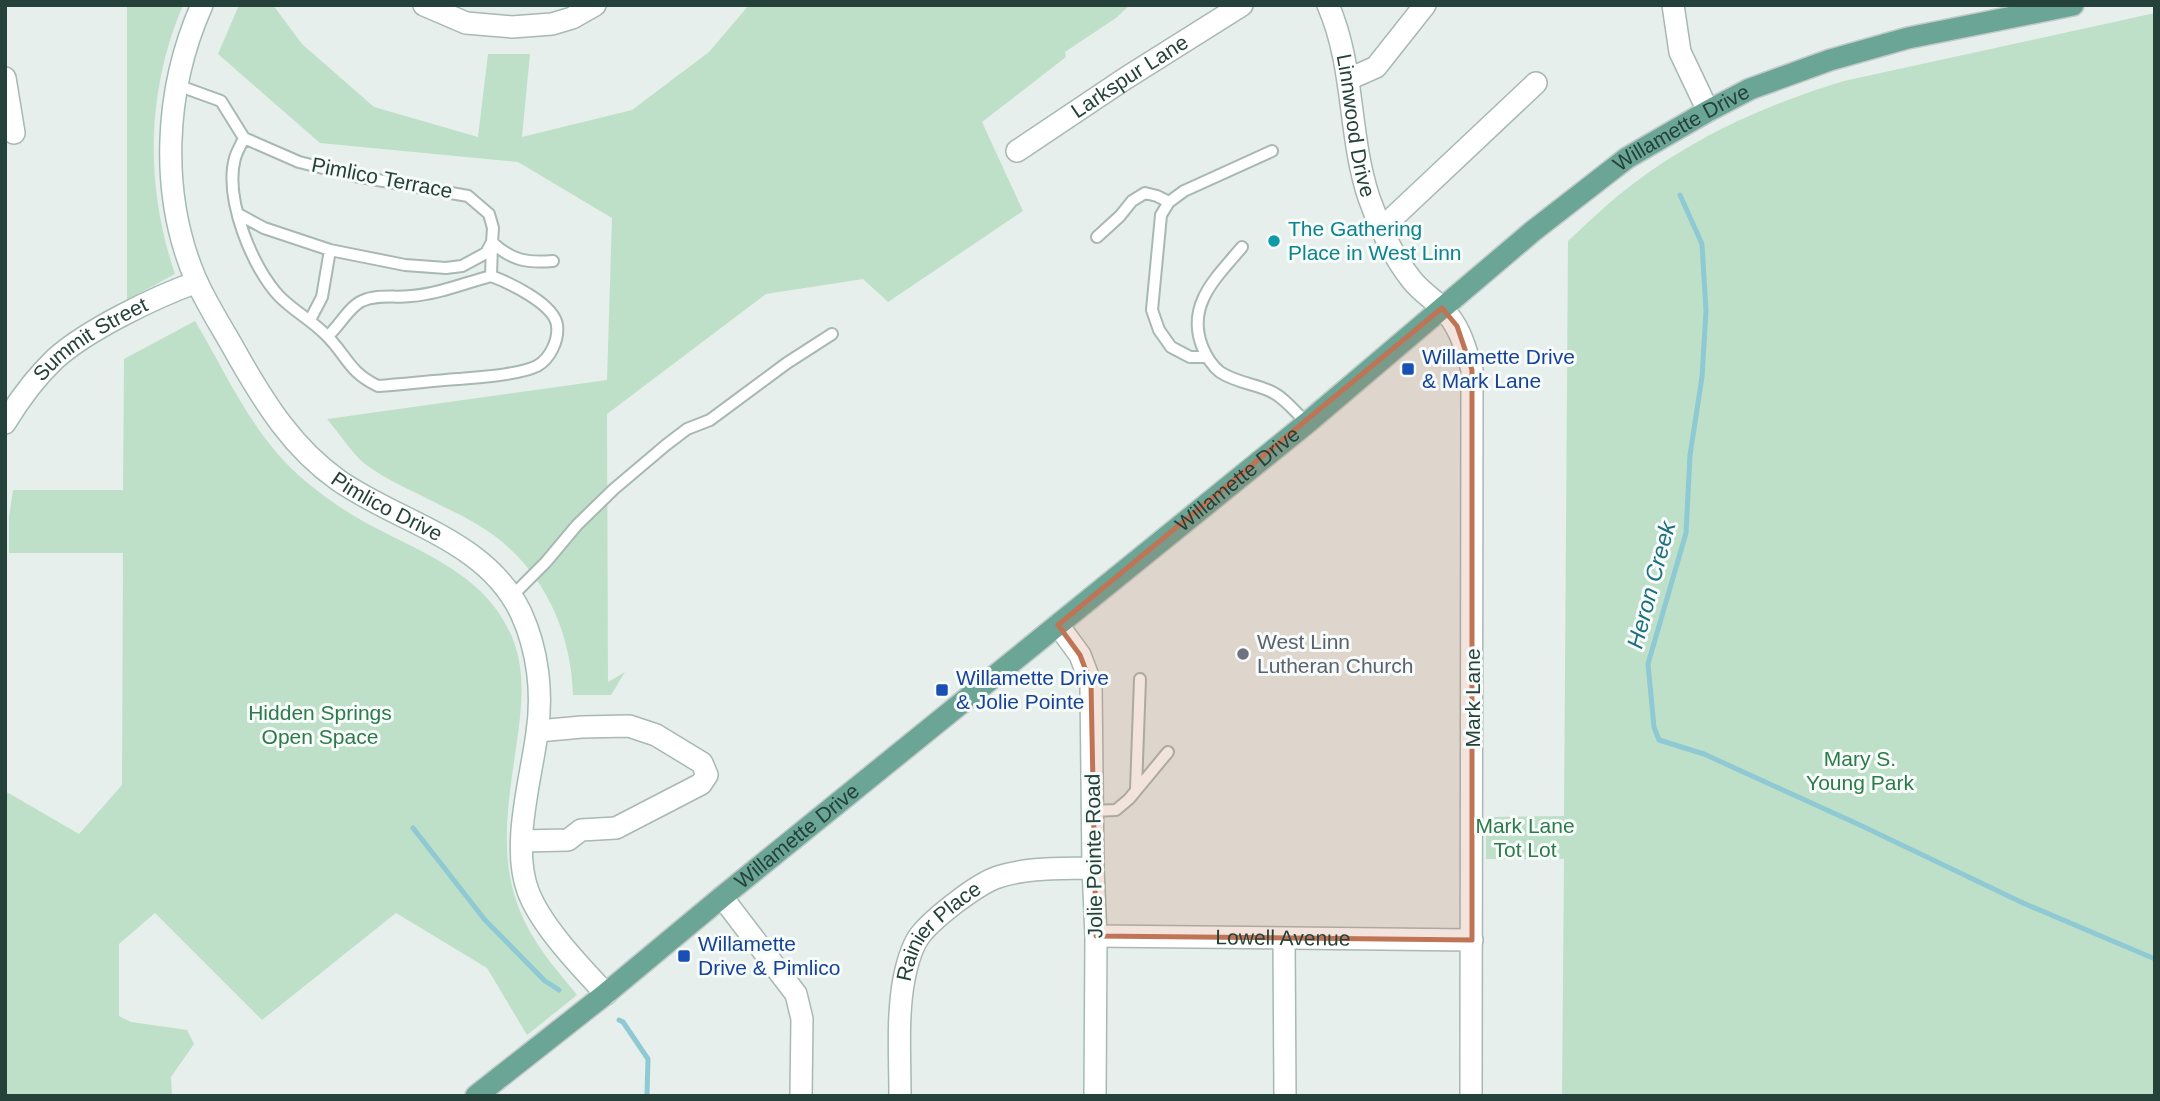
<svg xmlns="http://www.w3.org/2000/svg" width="2160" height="1101" viewBox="0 0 2160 1101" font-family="Helvetica,sans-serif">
<rect width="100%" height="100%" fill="#e6efeb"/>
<path fill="#bfe0c8" d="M127,5H183C146,92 145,185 175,274L127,300Z
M239,5H273L302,44L374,107L478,137L488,54H530L522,137L632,110L709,52L749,5H1130L1116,18L1065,52L1066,57L982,122L1023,211L888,302L863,279L766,294L607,414L608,682L625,672L611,695H573C571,632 545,575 496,537C479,524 459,514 440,505C416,492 387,481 365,464C351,452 339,433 327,419L607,380L612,218L518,162L320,143L218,54Z
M2155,13V1096H1562L1564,859H1486V817L1564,816L1568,241C1586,225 1604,206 1624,191C1691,138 1762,106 1844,81Z
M195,321C225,371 250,429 293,470C313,489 337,506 361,520C418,552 485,572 512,637C526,671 522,706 517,741C507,812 494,876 535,940C547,960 563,977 577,995L527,1035L487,968L396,913L262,1020L155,913L119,944V1016L131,1022L187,1030L194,1044L171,1077L172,1096H5V791L79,834L122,785L123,553H9V517L13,490H123L124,359Z"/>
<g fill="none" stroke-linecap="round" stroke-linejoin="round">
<path stroke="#8ec9d4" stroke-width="5" d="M1680,195L1702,244L1706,311L1702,377L1690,455L1686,533L1648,664L1654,727L1659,740L1704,754L1862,826L2023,903L2155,959
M413,828L485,920L545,981L559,990
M619,1020L623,1022L648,1059L647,1096"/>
<g stroke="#a8b8b2" stroke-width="14">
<path id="lane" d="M177,85L221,101L244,138L299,162L355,176L468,196L489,214L493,228L492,242L486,253L462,266L446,268L405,265L330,250L264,228L238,214
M244,138C241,145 237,151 235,158C224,198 252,268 280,297C294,311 311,320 325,334C347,355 348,372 378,386C405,384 431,381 458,379C480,377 518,375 537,366C550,359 559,340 557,325C554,304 510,283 491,276L492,245
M1097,237L1120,216L1132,201L1145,193L1157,196L1169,202
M492,242C512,261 527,263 553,261
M1242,247C1217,277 1186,304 1202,346C1206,356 1211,365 1220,372C1235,382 1254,384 1270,391C1284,397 1296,413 1307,423
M310,320L322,297L330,250
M328,336C339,326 350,306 362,301C377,294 395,298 411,296C438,294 465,283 491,276
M1206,357H1190L1171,347L1159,330L1152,310L1161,215L1169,202L1184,191L1272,151
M512,596L546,562L577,525L614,489L666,445L687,429L710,420L787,363L832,334
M1136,789L1140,679
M1092,811L1116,810L1129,799L1168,752"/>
</g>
<g stroke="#a8b8b2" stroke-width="24">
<g id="street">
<path d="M424,5L466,23L512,27L552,24L572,18L595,5"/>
<path id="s1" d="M1328,5C1355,67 1348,135 1369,198C1379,226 1393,256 1411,279C1420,291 1432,298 1442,308C1460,326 1465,347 1472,370L1471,1096"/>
<path d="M1673,5L1680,52L1708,111"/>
<path d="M5,78L14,133"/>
<path d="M1349,79L1376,67L1425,5"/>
<path id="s2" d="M1017,151L1126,78L1242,5"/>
<path d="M1382,228L1536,83"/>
<path d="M522,841L568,840L581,830L616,828L701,784L707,775L702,763L656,735L629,726L582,727L538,731"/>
<path d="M722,897L796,994L802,1019L801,1096"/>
<path id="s3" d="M1096,936L1472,940"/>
<path d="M1284,939L1285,1096"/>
<path id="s4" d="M900,1096C900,1057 897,1016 904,979C907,964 912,945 921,934C935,917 977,884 998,877C1028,867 1062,869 1093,868L1091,684L1080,655L1058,625"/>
</g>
</g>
<g stroke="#a4bbb3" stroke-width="24">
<g id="secondary">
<path id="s5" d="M202,5C164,90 159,194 196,280C208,307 225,332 239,358C266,405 293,448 338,480C399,523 486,539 521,613C538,650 543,693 537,733C531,779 511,846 528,891C541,926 580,966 606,994"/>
<path id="s6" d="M5,423C19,400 35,378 55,359C87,330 155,297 197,282"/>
<path d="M1093,868L1096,936L1095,1096"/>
</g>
</g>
<g stroke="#c2cac8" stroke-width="24">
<g id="primary">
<path id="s7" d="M476,1096L603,996L722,897L1307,423L1533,231L1627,158L1708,111L1750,89L1830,60L1908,38L2073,5"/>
</g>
</g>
<use href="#lane" stroke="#fff" stroke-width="10"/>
<use href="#street" stroke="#fff" stroke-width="21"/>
<use href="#secondary" stroke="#fff" stroke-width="21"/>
<use href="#primary" stroke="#6aa596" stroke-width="21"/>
</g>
<path fill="#c07456" fill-opacity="0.2" stroke="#c07456" stroke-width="5" stroke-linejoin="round" d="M1442,308L1457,326L1472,370V940L1096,936L1091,684L1080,655L1058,625Z"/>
<circle fill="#0f9aa8" stroke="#f7fbf9" stroke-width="2.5" cx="1274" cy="241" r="7"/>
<g fill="#1a4fb4" stroke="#f7fbf9" stroke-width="2.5">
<rect x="1401" y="362" width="14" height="14" rx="3.5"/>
<rect x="935" y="683" width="14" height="14" rx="3.5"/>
<rect x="677" y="949" width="14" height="14" rx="3.5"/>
</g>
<circle fill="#6b7280" stroke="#f7fbf9" stroke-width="2.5" cx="1243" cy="654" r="7"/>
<g text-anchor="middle" stroke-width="6" stroke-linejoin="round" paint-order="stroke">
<g font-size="21" fill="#24423a" stroke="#f7fbf9">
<text dy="7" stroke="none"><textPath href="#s2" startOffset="135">Larkspur Lane</textPath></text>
<text dy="7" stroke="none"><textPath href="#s1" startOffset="124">Linnwood Drive</textPath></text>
<text dy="7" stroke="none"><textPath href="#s7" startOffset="1547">Willamette Drive</textPath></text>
<text transform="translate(382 178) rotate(11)" y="7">Pimlico Terrace</text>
<text dy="7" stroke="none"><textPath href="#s6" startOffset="122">Summit Street</textPath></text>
<text dy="7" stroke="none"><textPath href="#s7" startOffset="980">Willamette Drive</textPath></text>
<text dy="7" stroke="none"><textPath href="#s5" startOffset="586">Pimlico Drive</textPath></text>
<text transform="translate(1473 698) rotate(-90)" y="7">Mark Lane</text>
<text dy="7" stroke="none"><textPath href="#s7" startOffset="413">Willamette Drive</textPath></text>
<text transform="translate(1094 856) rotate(-91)" y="7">Jolie Pointe Road</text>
<text dy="7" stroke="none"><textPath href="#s4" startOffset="178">Rainier Place</textPath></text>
<text dy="7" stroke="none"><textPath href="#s3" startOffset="187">Lowell Avenue</textPath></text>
</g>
<g font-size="21" fill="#0d838f" stroke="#f7fbf9" text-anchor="start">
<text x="1288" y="236">The Gathering<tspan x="1288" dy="24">Place in West Linn</tspan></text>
</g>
<g font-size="21" fill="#164399" stroke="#f7fbf9" text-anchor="start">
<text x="1422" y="364">Willamette Drive<tspan x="1422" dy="24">&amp; Mark Lane</tspan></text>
<text x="956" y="685">Willamette Drive<tspan x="956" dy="24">&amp; Jolie Pointe</tspan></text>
<text x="698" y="951">Willamette<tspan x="698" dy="24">Drive &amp; Pimlico</tspan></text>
</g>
<g font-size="21" fill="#5b616d" stroke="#f7fbf9" text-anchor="start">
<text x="1257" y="649">West Linn<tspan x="1257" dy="24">Lutheran Church</tspan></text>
</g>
<g font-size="21" fill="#2d7a4b" stroke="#f7fbf9">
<text x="320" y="720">Hidden Springs<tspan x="320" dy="24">Open Space</tspan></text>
<text x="1860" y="766">Mary S.<tspan x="1860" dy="24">Young Park</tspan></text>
<text x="1525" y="833">Mark Lane<tspan x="1525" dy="24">Tot Lot</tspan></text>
</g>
<g font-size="23" font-style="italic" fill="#1c6f80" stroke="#f7fbf9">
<text transform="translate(1651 585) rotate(-75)" y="8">Heron Creek</text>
</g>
</g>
<rect width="2160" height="1101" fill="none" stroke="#24423a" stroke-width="14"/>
</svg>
